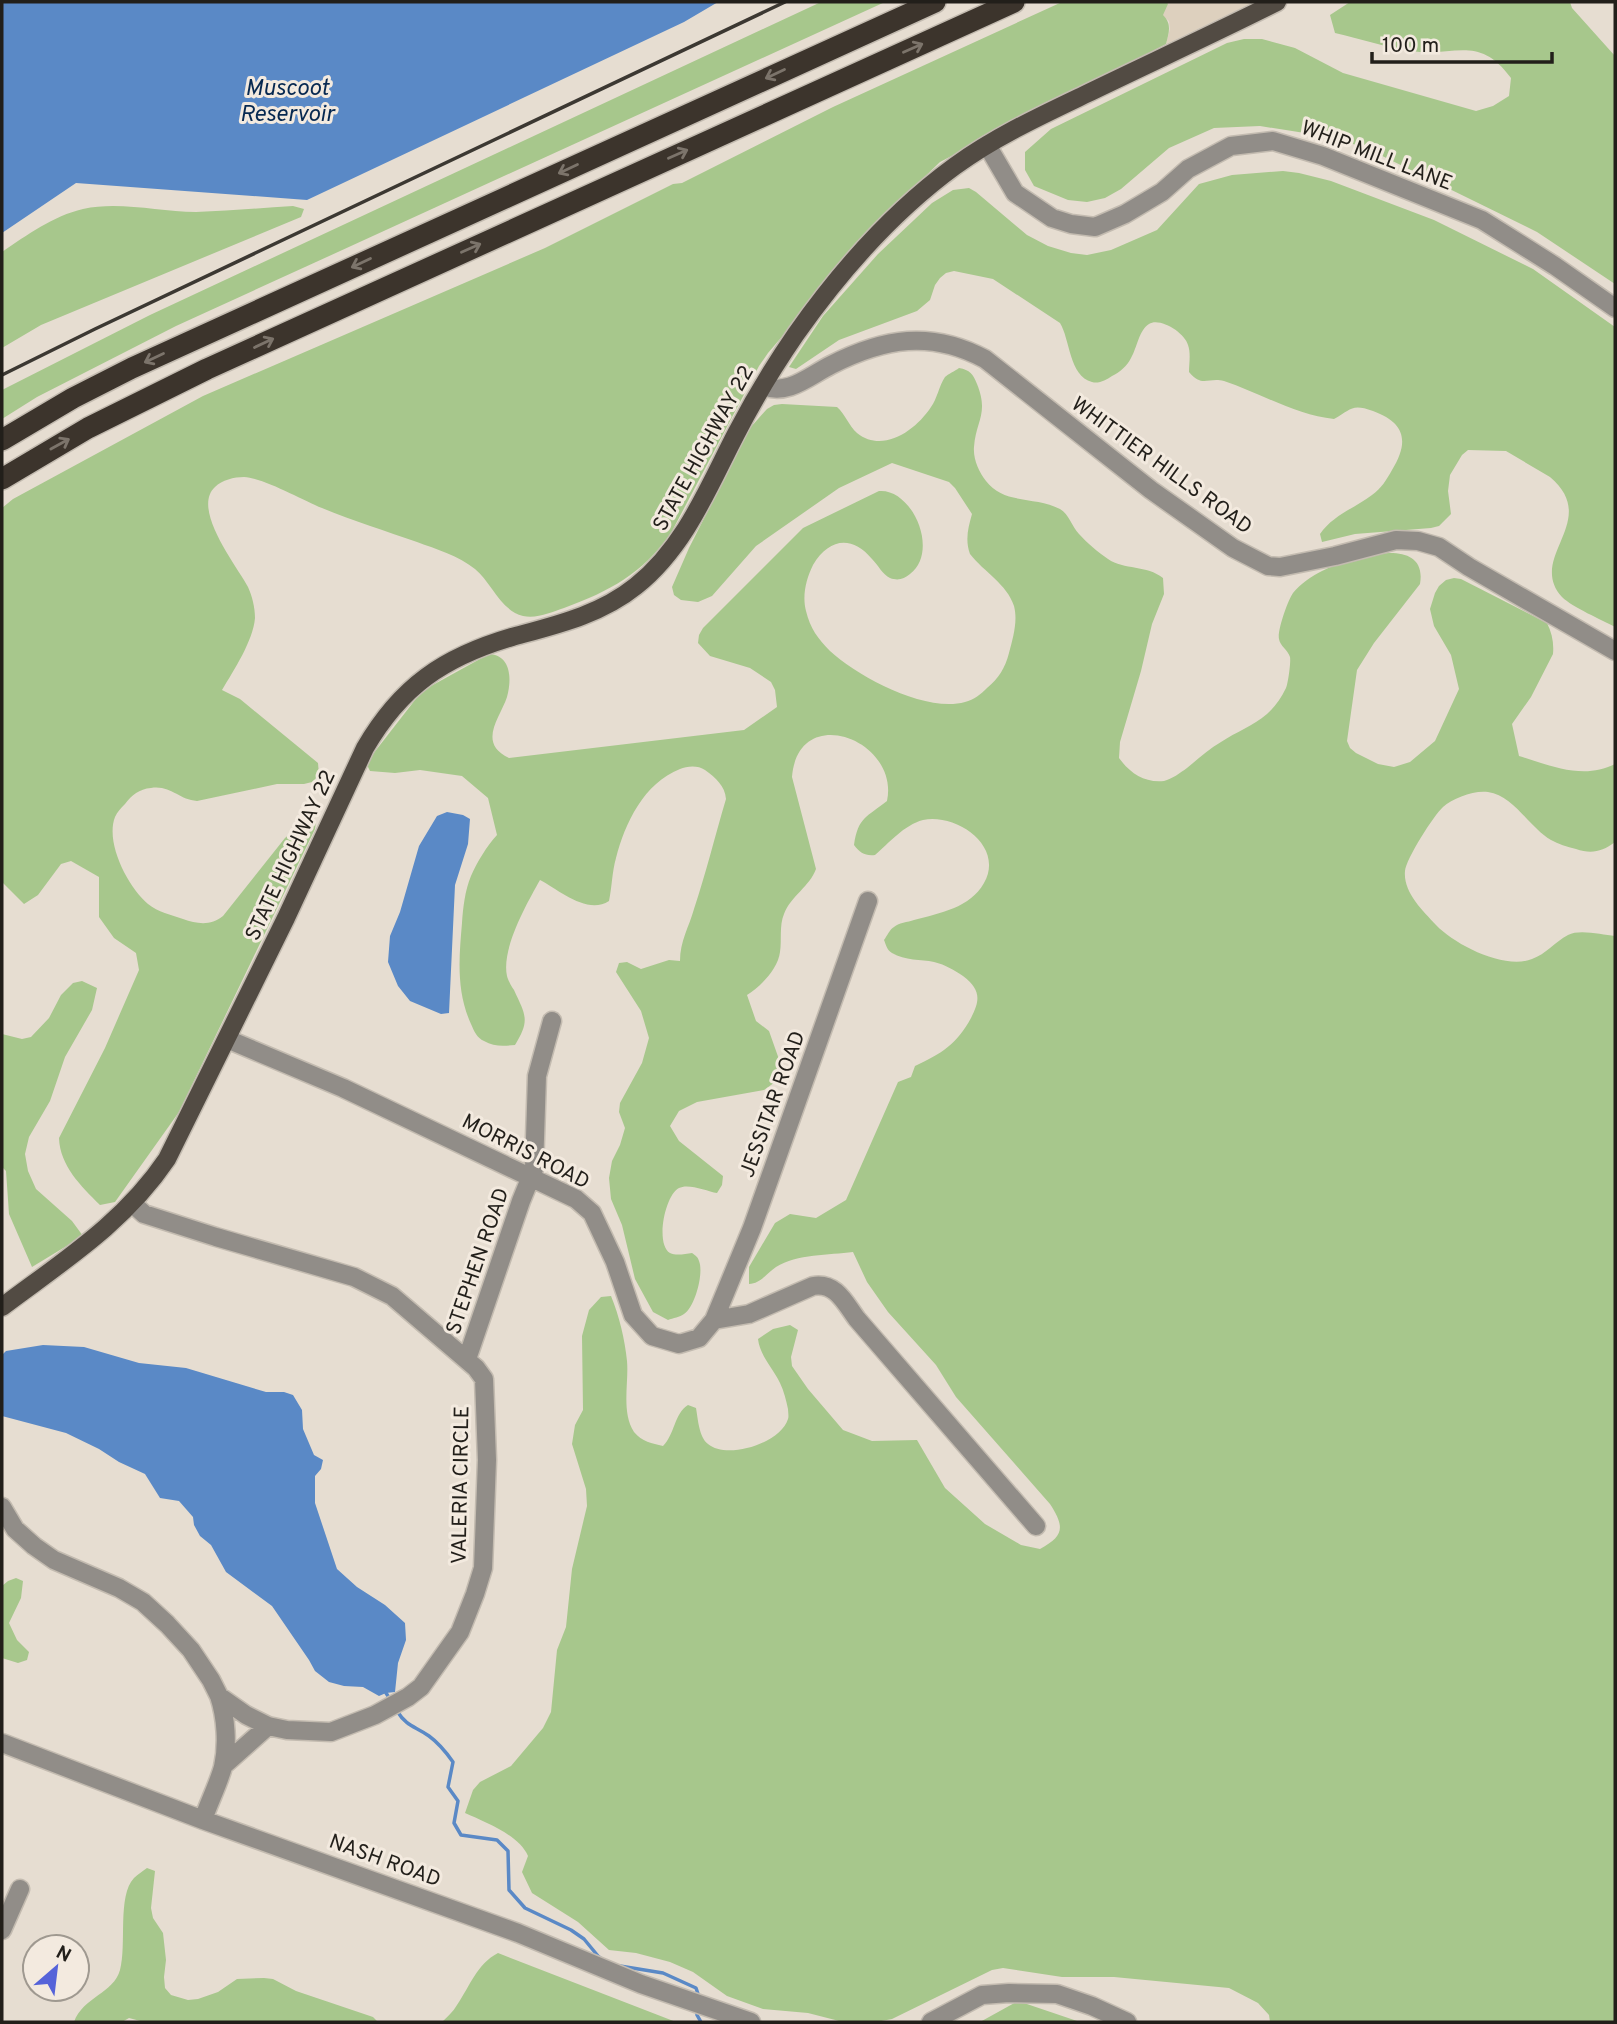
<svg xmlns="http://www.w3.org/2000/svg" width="1617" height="2024" viewBox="0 0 1617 2024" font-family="Overpass,sans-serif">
<rect width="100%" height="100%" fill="#e6ddd1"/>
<path fill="#ddd0be" d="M1167,2H1254L1166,44L1170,29L1169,21L1162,15L1168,4Z"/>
<path fill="#a7c78c" d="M821,2H885L176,326L37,397L2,419V390L150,315Z
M1062,2H1167L1168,4L1163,15C1172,24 1169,32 1166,44L940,162L889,211L768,353L759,366L671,533C642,574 610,591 564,608C552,612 537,619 523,616C501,611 491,582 475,569C459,556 436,549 417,542C386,531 353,521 322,508C302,500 264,478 244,477C234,477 222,480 215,487C191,509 237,566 248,587C252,596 255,607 255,618C253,641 234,670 222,690L240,699L318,763L319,775L312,782L304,784H277L197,801C179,800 171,785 151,788C139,789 132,795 125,804C121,808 117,812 115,817C105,843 128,887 148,904C158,912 171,915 183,919C197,924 211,926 223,916L285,838L299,826L316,821L315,829L179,1112L115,1202L100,1205C81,1186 60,1166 59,1138L105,1048L139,970L136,953L114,938L99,917V877L71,861L61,864L38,895L24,904L2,882V508L13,499L203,396L545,248L673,184L682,183L833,107Z
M1350,2H1570L1572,8L1615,56V284L1537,232L1366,148L1330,137L1260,126L1214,128L1169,148L1121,189L1105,198L1087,202L1068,200L1034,186L1025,170V152L1051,129L1227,43L1244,39H1262L1295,48L1343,73L1476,111L1493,106L1509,96L1511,78C1478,33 1453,58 1411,51C1386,47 1360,39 1335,33L1330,15Z
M1283,171L1299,173L1331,181L1434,220L1533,269L1615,327V627C1602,620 1572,607 1562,597C1526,557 1602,521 1550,477L1506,451L1468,450L1462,455L1450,475L1448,491L1451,514L1439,526L1431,528L1355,534L1322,542L1320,534C1333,515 1355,508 1372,495C1381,489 1387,479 1392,470C1409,442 1406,423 1373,411C1351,403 1351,410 1334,419C1296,415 1260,393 1224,381C1208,377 1202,388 1189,372C1189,364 1191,353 1188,345C1185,333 1160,317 1149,324C1139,330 1137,348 1131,358C1127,366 1120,372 1112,376C1106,380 1099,384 1092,382C1069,376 1070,339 1060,323L993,279L954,271L946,273L940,278L935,285L930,300L917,311L839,340L796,369L789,367L823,316L878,254L932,203L953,190L969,188L976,192L1027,235L1048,246L1071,253L1087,255L1111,250L1157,230L1199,184L1232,175Z
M293,206L304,209L301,217L41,325L2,348V252C27,235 53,216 83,209C120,201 159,212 196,212C228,211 261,208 293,206Z
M959,368C970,370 973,374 977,384C989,414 976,420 974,447C973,459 979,472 986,481C1004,505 1036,496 1060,509C1069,514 1072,527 1079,534C1087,543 1098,552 1108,559C1124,570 1147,565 1163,578L1164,594L1152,624L1141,671L1120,742L1119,758C1130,773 1144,783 1164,781C1172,779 1180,773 1187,768C1198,759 1209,749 1221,742C1236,732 1253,726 1267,714C1275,707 1281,698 1286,688C1288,684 1291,662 1290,657C1288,650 1280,646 1279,639C1277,631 1288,600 1293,593C1300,584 1312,576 1322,571C1347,558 1429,532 1420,584L1374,643L1357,670L1347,741L1350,748L1356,753L1378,764L1394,767L1410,762L1435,741L1459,689L1451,655L1434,626L1430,609L1435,593L1439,586L1446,580L1454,578L1461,579L1547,623C1552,633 1554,643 1553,654L1531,697L1512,724L1519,756C1551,766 1584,780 1615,764V842C1602,852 1591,854 1576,849C1567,847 1558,844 1551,840C1529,827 1514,796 1488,792C1474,790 1453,798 1443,807C1434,815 1406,859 1405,871C1403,892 1422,910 1436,925C1455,945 1505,970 1532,959C1546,954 1555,942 1568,935C1580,929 1602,935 1615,936V2022H1270L1269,2015L1258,2003L1229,1988L1114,1977H1062L1003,1968L992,1970L892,2019L876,2022H843L808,2013L763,2009L727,1996L693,1972L670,1962L636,1953L609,1950L578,1922L532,1893L522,1872L528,1856C519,1835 485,1822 465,1813L473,1790L480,1782L511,1766L543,1728L551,1712L557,1650L566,1627L572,1569L587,1506L586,1489L572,1444L575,1425L583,1410L582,1336L589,1310L601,1297L611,1296C619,1315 625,1340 627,1361C629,1382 621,1412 634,1432C642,1442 652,1443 663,1446C675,1434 674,1414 688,1405L696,1408C698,1419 699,1437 708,1444C727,1460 781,1443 788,1419C789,1417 788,1411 788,1409C786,1400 784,1391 780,1383C773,1368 760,1356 758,1339L773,1329L790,1325L798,1330L791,1357L792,1366L808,1389L843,1430L872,1441L917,1440L945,1488L985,1524L1021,1545L1040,1549C1064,1536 1065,1527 1050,1504L956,1397L936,1365L888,1312L867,1282L853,1252C829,1255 797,1254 776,1267C766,1274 761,1283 749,1284V1267L775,1223L790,1214L816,1218L846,1200L898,1082L911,1077L915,1066C941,1054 957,1044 971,1018C981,999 980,989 963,976C954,970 946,965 934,962C921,959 905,961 892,953C887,950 886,945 884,940C887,936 890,929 894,927C898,923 908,922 914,920C940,913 970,908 984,883C1005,846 956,813 923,820C904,825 889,843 875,855C865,856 860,853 854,845C858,817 867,817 887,801C900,740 798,701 792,777L816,869C810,886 791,896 784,914C779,926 782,940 780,952C778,969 760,987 747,995L756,1021L769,1031L781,1065L778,1080L764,1090L697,1102L679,1111L670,1126L679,1141L723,1176L722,1185L717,1193C707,1191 688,1183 679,1188C665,1195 655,1244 670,1253C676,1256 685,1254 692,1253C696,1256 698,1257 699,1261C704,1273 695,1307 684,1314C680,1317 673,1318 668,1320L653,1312L635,1279L622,1225L611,1199L609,1178L612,1161L620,1145L625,1128L619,1112L620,1103L642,1063L649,1038L641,1011L616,972L619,963L627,962L641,969L669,960L680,961C680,941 689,927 694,909C706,873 715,836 726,799C725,786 716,778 705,770C698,765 687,766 680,769C644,783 625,823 616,858C612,872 612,887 609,901C587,915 559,890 540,880C527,903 501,949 507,976C508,980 511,986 514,990C526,1016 530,1020 515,1045C504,1046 494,1047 484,1041C477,1038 474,1031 471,1024C456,991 459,958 462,923C463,908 465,890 471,876C477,862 487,846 497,835L488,798L462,776L420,770L395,773L370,771L366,763L422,691L489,654C511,655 512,679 507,697C500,718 477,743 509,758L744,730L777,707L775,690L771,682L750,668L710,656L698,643L699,635L703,628L803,528L879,491C912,488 940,551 910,574C904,579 898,581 890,578C883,575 878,565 872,559C852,535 829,538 813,565C806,579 802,596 806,611C810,628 818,639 830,651C858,677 926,713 965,702C974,700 981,694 987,688C999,678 1005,668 1009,653C1013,638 1018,621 1014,606C1007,584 984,572 970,554C965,540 968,528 972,514L955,488L949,482L892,463L839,488L756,546L712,596L698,602L681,600L674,595L672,587L689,548L750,428L767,409L774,405L782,404L837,407C845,414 849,426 857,433C883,454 916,430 931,407C937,399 939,386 945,377C948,374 955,371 959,368Z
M82,981L97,988L92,1010L65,1057L50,1101L29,1137L25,1154L28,1171L36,1189L72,1221L83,1236L32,1267L9,1214L6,1171L2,1167V1034L22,1039L31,1037L49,1018L61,995L73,983Z
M16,1578L23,1581L21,1598L9,1623L17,1640L29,1652L27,1660L18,1663L2,1658V1586L8,1581Z
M147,1868L155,1871L151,1908L153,1918L163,1933L166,1960L164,1977L165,1988L171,1995L188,2000L198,1999L218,1992L237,1979L264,1978L273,1979L296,1991L373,2017L378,2022H144L129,2018L122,2022H74C83,1997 114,1993 120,1970C127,1945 117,1896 134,1878C138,1874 143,1871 147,1868Z
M498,1953L676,2022H442C447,2017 453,2012 457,2005C470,1986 477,1964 498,1953Z
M1018,2001L1080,2022H980Z"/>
<path fill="#5a89c6" d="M2,2H718L684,22L307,200L76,183L2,233Z
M447,812L463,815L470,819L468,844L455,885L449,1013L441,1014L410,1001L398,986L388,962L390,936L400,912L419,846L437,816Z
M43,1345L84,1347L139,1363L186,1368L266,1392H284L293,1395L302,1410L303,1429L314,1455L323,1460L321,1469L315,1476V1503L337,1569L357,1587L385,1605L405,1623L406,1640L398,1663L395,1692L386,1693L379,1696L363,1687L344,1686L329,1682L315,1671L309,1660L272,1606L226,1572L211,1545L200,1536L194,1525L193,1517L179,1501L160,1498L145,1474L119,1462L99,1449L66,1433L2,1416V1355L6,1351Z"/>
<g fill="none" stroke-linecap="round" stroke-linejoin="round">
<path stroke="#5a89c6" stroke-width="3.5" d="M386,1693L392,1702
M397,1711C407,1727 415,1726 429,1736C440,1744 446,1752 453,1762L448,1787L458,1801L454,1823L461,1835L497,1840L508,1851L509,1890L525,1908L571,1930L584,1939L598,1956L603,1960
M620,1966L663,1973L696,1988L699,1997
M697,2008V2015L701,2022"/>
<g stroke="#c3bbb0" stroke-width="21">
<path id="minor" d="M987,145L1015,193L1052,218L1071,224L1095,227L1125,214L1162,192L1188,169L1231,146L1273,141L1323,156L1482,220L1555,266L1615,308
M763,386C788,396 809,376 831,365C884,338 931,330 985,359L1151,490L1233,548L1268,566L1280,567L1335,556L1396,540L1418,541L1439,547L1469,567L1615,651
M227,1039L343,1088L576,1199L592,1213L615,1262L633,1315L652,1336L679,1344L699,1338L714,1320L749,1314L813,1286C836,1282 845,1303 857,1319L1036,1526
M714,1320L752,1228L868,901
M467,1359L521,1201L534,1169L537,1076L552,1021
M2,1507L15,1529L34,1546L54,1560L119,1588L143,1602L167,1624L191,1650L211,1680L219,1696L246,1715L268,1726L287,1730L331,1732L375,1715L408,1697L421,1687L460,1632L475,1594L483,1568L487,1460L484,1379L476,1368L392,1296L354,1277L216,1237L144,1214L133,1204
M2,1743L203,1820L518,1933L641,1984L751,2022
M223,1766L268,1726
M203,1820C209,1802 218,1785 223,1767C228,1745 226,1717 219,1696
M2,1930L20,1889
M931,2022L982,1995L1009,1993L1057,1994L1092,2006L1127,2022"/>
</g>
<g stroke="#c3bbb0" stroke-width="21">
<path id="major" d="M2,1307C63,1261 124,1223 167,1159L286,918L365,748C401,686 444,657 512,637C556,625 600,615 636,586C685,547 708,488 736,434C754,399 774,366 796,334C841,270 892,212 955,166C995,137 1040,116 1084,95C1148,64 1213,34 1277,2"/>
</g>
<g stroke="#c3bbb0" stroke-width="24">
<path id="highway" d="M2,440L73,398L132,368L935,2
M2,479L88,428L207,369L1014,2"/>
</g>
<use href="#minor" stroke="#918d88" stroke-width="18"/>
<use href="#major" stroke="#524b43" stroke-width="18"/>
<use href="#highway" stroke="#3c342c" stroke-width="21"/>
<path stroke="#3c3832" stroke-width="3.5" d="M2,375L95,329L785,2"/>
</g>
<defs><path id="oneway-shaft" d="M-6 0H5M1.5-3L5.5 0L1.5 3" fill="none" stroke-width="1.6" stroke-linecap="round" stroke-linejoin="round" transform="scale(1.75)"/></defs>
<g stroke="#7c746b">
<use href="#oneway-shaft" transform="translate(913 48) rotate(-24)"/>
<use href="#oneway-shaft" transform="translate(775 74) rotate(155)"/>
<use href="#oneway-shaft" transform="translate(678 154) rotate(-24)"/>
<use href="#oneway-shaft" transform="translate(568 169) rotate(155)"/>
<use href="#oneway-shaft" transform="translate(471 248) rotate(-24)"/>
<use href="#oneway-shaft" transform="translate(361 263) rotate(155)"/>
<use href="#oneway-shaft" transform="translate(264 343) rotate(-25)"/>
<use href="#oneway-shaft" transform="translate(154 358) rotate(155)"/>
<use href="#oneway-shaft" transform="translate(60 444) rotate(-29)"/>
</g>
<g text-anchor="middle" stroke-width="6" stroke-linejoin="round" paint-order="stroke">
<g font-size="21" fill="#221f1a" stroke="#f3eadf">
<text transform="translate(1377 155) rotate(21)" y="7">WHIP MILL LANE</text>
<text transform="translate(703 448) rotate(-61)" y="7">STATE HIGHWAY 22</text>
<text transform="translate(1162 465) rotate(36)" y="7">WHITTIER HILLS ROAD</text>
<text transform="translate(290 855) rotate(-65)" y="7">STATE HIGHWAY 22</text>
<text transform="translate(772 1104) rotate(-70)" y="7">JESSITAR ROAD</text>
<text transform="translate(526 1151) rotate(27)" y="7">MORRIS ROAD</text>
<text transform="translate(477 1261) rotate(-71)" y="7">STEPHEN ROAD</text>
<text transform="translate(460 1485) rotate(-89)" y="7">VALERIA CIRCLE</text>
<text transform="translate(385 1860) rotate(20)" y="7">NASH ROAD</text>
</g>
<g font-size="23" font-style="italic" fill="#072951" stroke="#f3eadf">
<text x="287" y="95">Muscoot<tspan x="287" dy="26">Reservoir</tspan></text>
</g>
</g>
<rect width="1617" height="2024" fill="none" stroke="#221f1a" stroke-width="7"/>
<g transform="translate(56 1968) rotate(28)"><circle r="33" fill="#f3eadf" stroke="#9f9990" stroke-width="2"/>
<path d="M0-5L12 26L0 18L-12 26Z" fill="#5563d9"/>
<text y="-10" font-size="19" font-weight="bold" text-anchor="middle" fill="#221f1a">N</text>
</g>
<path d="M1372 52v10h180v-10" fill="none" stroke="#221f1a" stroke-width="3.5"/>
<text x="1382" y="52" font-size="21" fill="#221f1a" stroke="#f3eadf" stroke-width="5" paint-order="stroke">100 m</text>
</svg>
